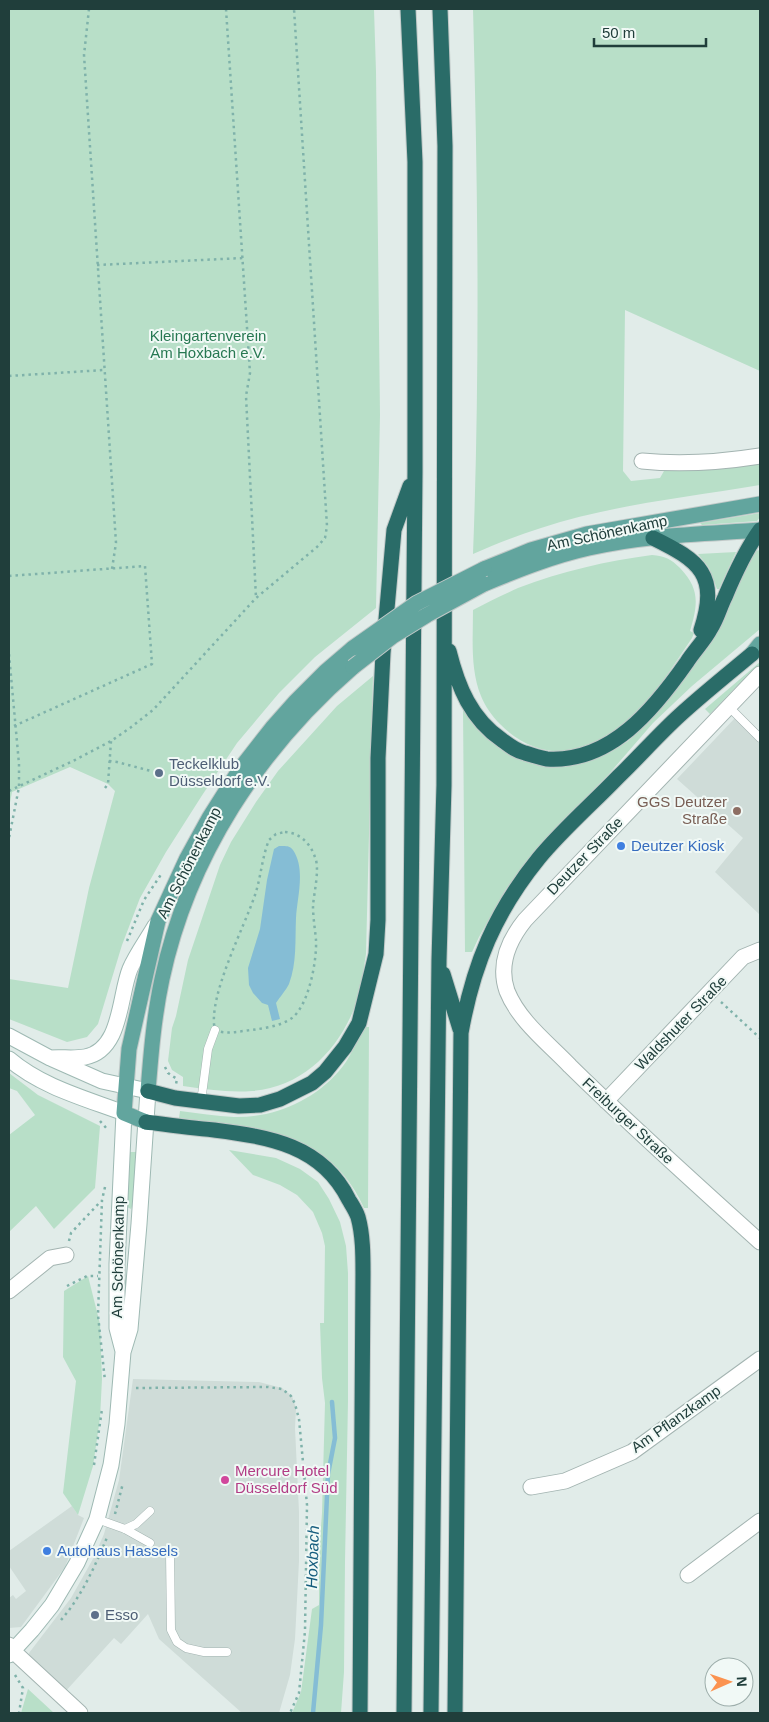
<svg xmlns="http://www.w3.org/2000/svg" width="769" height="1722" viewBox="0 0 769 1722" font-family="Helvetica,sans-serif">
<rect width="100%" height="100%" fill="#e1ece9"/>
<path fill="#cfdcd8" d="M735,718L760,744V915L715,872L743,838L677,779Z
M133,1379L259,1382L282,1388L292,1396L296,1408L295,1428L299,1512V1561L295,1639L290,1675L279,1713H242L159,1639L148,1614L121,1644L114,1638L64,1693L30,1664L29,1653L71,1598L94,1557L104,1534L119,1480Z
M72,1506L78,1515L84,1518L65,1567L21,1627L9,1628V1598L13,1595L16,1599L26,1591L9,1566V1551Z"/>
<path fill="#b8dfc8" d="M9,9H374L376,72L380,415L376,608L315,657L279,693L237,743L201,797L166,852L140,898L122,945L98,1024L87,1037L67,1042L9,1019V979L68,988L89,888L115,791L108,784L70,767L12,792L9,808Z
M473,9H760V371L625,310L623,471L631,481L660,478L664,471L760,461V485C688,497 611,505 541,528C518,535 496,544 473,554C480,372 478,190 473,9Z
M760,513V517L757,521L702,525L700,523Z
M760,550V629L692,686L653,723L608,775L548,836L506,889L479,937L472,952H465L463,708L484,735L500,748L557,765L582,763L607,754L628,741L651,720L692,669L724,618L735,591L755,551Z
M736,552L719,589H717L709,568L698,554Z
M652,555C665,556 671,559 680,568C700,589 698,604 690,631L694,633L692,638C671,669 648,707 619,730C581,760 534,759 500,724C492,716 485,706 481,696C470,669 473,638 473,610C488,602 503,595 518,588C562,571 607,561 652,555Z
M760,662V666L736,687L710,714L705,709Z
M373,676L366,954C364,965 363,977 361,988C347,1041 308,1087 252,1091C229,1093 206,1089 183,1086V1077L172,1070L168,1061L172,1028L176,1016L188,960L220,865L231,842L256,802L278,771L337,706Z
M364,1027H369L368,1208H364C330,1130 253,1128 179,1118L180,1111C198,1113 216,1116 234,1117C274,1118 313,1101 339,1071C350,1059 356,1042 364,1027Z
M9,1073L38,1095L100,1126L95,1188L54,1229L36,1206L9,1232V1135L35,1115L17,1091L9,1088Z
M229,1150L276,1158L300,1169L318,1182L329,1199L340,1222L346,1246L348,1273V1401L345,1562L344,1672L341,1713H292L301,1692L312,1609L319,1605V1554L322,1513L325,1403L322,1378L320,1323H324L325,1246L322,1233L313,1212L297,1195L280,1185L253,1175Z
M130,1152H136L133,1204L131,1209L127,1207V1202Z
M88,1276L100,1324L102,1379L100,1418L93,1466L78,1515L63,1493L76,1381L63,1357L64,1291Z
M28,1689L54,1713H21Z"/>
<path fill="#85bdd5" d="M279,846C284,846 290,845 293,850C306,869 297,898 296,918C295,940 297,963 289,984C286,990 280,997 276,1003L280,1019L272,1021L268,1005L262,1003L253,993L249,985L248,968L260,929L267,880L274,849Z"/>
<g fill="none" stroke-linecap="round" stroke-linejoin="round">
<path stroke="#85bdd5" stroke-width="4.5" d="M313,1713L321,1625L328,1474L335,1438L332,1402"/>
<g stroke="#a3b4b1" stroke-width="9">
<path id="lane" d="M728,706L760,738
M201,1102L208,1049L215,1030
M97,1519L125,1529L150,1543
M125,1529L136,1524L150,1511
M170,1552L171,1630L177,1642L186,1648L204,1652H227"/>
</g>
<g stroke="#a3b4b1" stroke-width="17">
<path id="street" d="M642,461C681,465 722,462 760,456
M760,674L525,920C509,940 498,965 507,991C519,1021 548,1043 570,1066C632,1127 696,1184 760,1242
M606,1101L743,957L760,950
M9,1291L50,1258L66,1255
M531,1487L565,1481L632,1452L760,1359
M688,1575L760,1521
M9,1645L13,1651L80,1713"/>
</g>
<g stroke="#9eb9b3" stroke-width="17">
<path id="secondary" d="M9,1036L50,1058L102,1081L148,1091
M50,1058C61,1057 74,1059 85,1057C122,1050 119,996 130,969C136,955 147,940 155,926
M9,1059C42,1087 84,1098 124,1113L117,1264V1328L123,1351
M9,1655L32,1630L52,1605L77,1563L97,1519L111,1465L117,1424L123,1352L130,1329L139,1224L148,1091"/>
</g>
<g stroke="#c1c9c8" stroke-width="17">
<path id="primary" d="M484,569L531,550L587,534L760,504
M484,584C518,570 553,556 589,548C645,535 703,534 760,530
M752,654L760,644
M148,1091C151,1053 154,1016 162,979C188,857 259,748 353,667
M146,1122L124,1113L129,1049L158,921L187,858L209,818L240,769L272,728L296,701L325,672L353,648"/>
</g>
<g stroke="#c1c9c8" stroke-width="17">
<path id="highway" d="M653,538C700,561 719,575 701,630
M449,651C458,687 471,719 502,740C510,746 516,751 525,753C532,755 540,758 547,759C611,763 654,709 687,662C694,651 705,640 711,628C717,619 720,607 725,597C735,573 745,551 760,530
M443,974L460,1029
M148,1091L175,1098L239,1106L260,1105L280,1099L312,1083L325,1072L345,1047L359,1023L376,954L378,920V758L383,653L394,530L410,486
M146,1122C169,1125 191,1128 214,1130C269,1137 322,1145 349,1200C352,1205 356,1211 358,1217C363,1235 363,1255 363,1274L360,1713
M404,1713L415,472V162L408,9
M431,1713L439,960L444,785L445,146L440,9
M455,1713L461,1033C473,965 495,912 539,858C563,829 592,804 618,777C639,757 658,735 680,715C703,694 728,674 752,654"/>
</g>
<path stroke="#7fb2aa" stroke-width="2.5" stroke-dasharray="2.5 4" stroke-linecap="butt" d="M89,9L84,55L116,543L112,569
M226,9L250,373L246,396L256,598
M97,265L243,258
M9,376L104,370
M9,576L145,566L152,664L14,726
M9,654L19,764V787L9,838
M109,761L117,762L151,771
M105,788L108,784L111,741
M9,791L75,760L111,741L130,728L153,710L256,598L317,547L325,538L327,526L294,9
M285,832C300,833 310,843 315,857C320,869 314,892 313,906C313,917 315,929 316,940C317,960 309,1005 292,1018C281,1026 265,1028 252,1030C239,1031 226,1035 215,1030C207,998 244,928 255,895C261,877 262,857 269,840L276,834Z
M127,941L144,900L162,873
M721,1002L760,1038
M165,1067L168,1073L177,1079L176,1084
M100,1121L108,1130
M105,1187L102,1200L98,1315L105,1381
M69,1241L71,1233L101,1201
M67,1286L87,1276H98
M136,1388L268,1387L282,1389L291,1396L295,1404L299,1419L307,1505L305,1631L299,1693L290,1713
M94,1465L102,1409
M115,1514L123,1483
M61,1620C82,1596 96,1564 108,1535
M15,1675L23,1688L19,1713"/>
<use href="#lane" stroke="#fff" stroke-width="8"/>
<use href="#street" stroke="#fff" stroke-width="15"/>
<use href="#secondary" stroke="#fff" stroke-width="15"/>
<use href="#primary" stroke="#62a59e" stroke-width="15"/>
<use href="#highway" stroke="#2a6c68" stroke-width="15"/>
<g stroke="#c1c9c8" stroke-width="17" stroke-linecap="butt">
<path id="primary-bridge" d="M353,648L417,603L484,569
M353,667L393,636L427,615L484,584"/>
</g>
<use href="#primary-bridge" stroke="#62a59e" stroke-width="15"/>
</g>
<g fill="#5c6f8a" stroke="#f1f9f6" stroke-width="2">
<circle cx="159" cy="773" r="5"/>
<circle cx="95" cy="1615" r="5"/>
</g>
<circle fill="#8d6e63" stroke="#f1f9f6" stroke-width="2" cx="737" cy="811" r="5"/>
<g fill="#3f7fe0" stroke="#f1f9f6" stroke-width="2">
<circle cx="621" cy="846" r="5"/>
<circle cx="47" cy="1551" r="5"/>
</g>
<circle fill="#d1479c" stroke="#f1f9f6" stroke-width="2" cx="225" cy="1480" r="5"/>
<g text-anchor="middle" stroke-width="4" stroke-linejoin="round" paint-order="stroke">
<g font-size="15" fill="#277852" stroke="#f1f9f6">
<text x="208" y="341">Kleingartenverein<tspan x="208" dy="17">Am Hoxbach e.V.</tspan></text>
</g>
<g font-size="15" fill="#203e3b" stroke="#f1f9f6">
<text transform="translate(607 533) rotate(-12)" y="5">Am Schönenkamp</text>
<text transform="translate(585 856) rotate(-46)" y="5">Deutzer Straße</text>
<text transform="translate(189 863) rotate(-63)" y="5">Am Schönenkamp</text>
<text transform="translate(681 1023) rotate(-46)" y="5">Waldshuter Straße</text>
<text transform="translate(628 1121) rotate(43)" y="5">Freiburger Straße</text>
<text transform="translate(118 1257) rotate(-89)" y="5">Am Schönenkamp</text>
<text transform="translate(676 1419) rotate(-35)" y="5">Am Pflanzkamp</text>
</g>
<g font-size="15" fill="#4e5e75" stroke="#f1f9f6" text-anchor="start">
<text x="169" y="769">Teckelklub<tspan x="169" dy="17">Düsseldorf e.V.</tspan></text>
<text x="105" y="1620">Esso</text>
</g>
<g font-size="15" fill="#785e54" stroke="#f1f9f6" text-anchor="end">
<text x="727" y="807">GGS Deutzer<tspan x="727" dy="17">Straße</tspan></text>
</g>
<g font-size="15" fill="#366cbe" stroke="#f1f9f6" text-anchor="start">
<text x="631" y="851">Deutzer Kiosk</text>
<text x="57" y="1556">Autohaus Hassels</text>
</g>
<g font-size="15" fill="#b23c85" stroke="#f1f9f6" text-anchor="start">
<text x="235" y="1476">Mercure Hotel<tspan x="235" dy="17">Düsseldorf Süd</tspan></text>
</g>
<g font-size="16" font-style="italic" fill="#165d7e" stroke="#f1f9f6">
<text transform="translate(312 1557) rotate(-88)" y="6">Hoxbach</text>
</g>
</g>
<rect width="769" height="1722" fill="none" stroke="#203e3b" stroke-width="20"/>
<g transform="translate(729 1682) rotate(88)"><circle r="24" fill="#f1f9f6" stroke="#9daeab"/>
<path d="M0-4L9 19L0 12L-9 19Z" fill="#fb9350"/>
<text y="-8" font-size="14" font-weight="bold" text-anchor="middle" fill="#203e3b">N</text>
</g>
<path d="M594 38v8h112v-8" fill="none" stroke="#203e3b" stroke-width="2.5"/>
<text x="602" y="38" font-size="15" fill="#203e3b" stroke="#f1f9f6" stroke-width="4" paint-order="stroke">50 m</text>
</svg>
